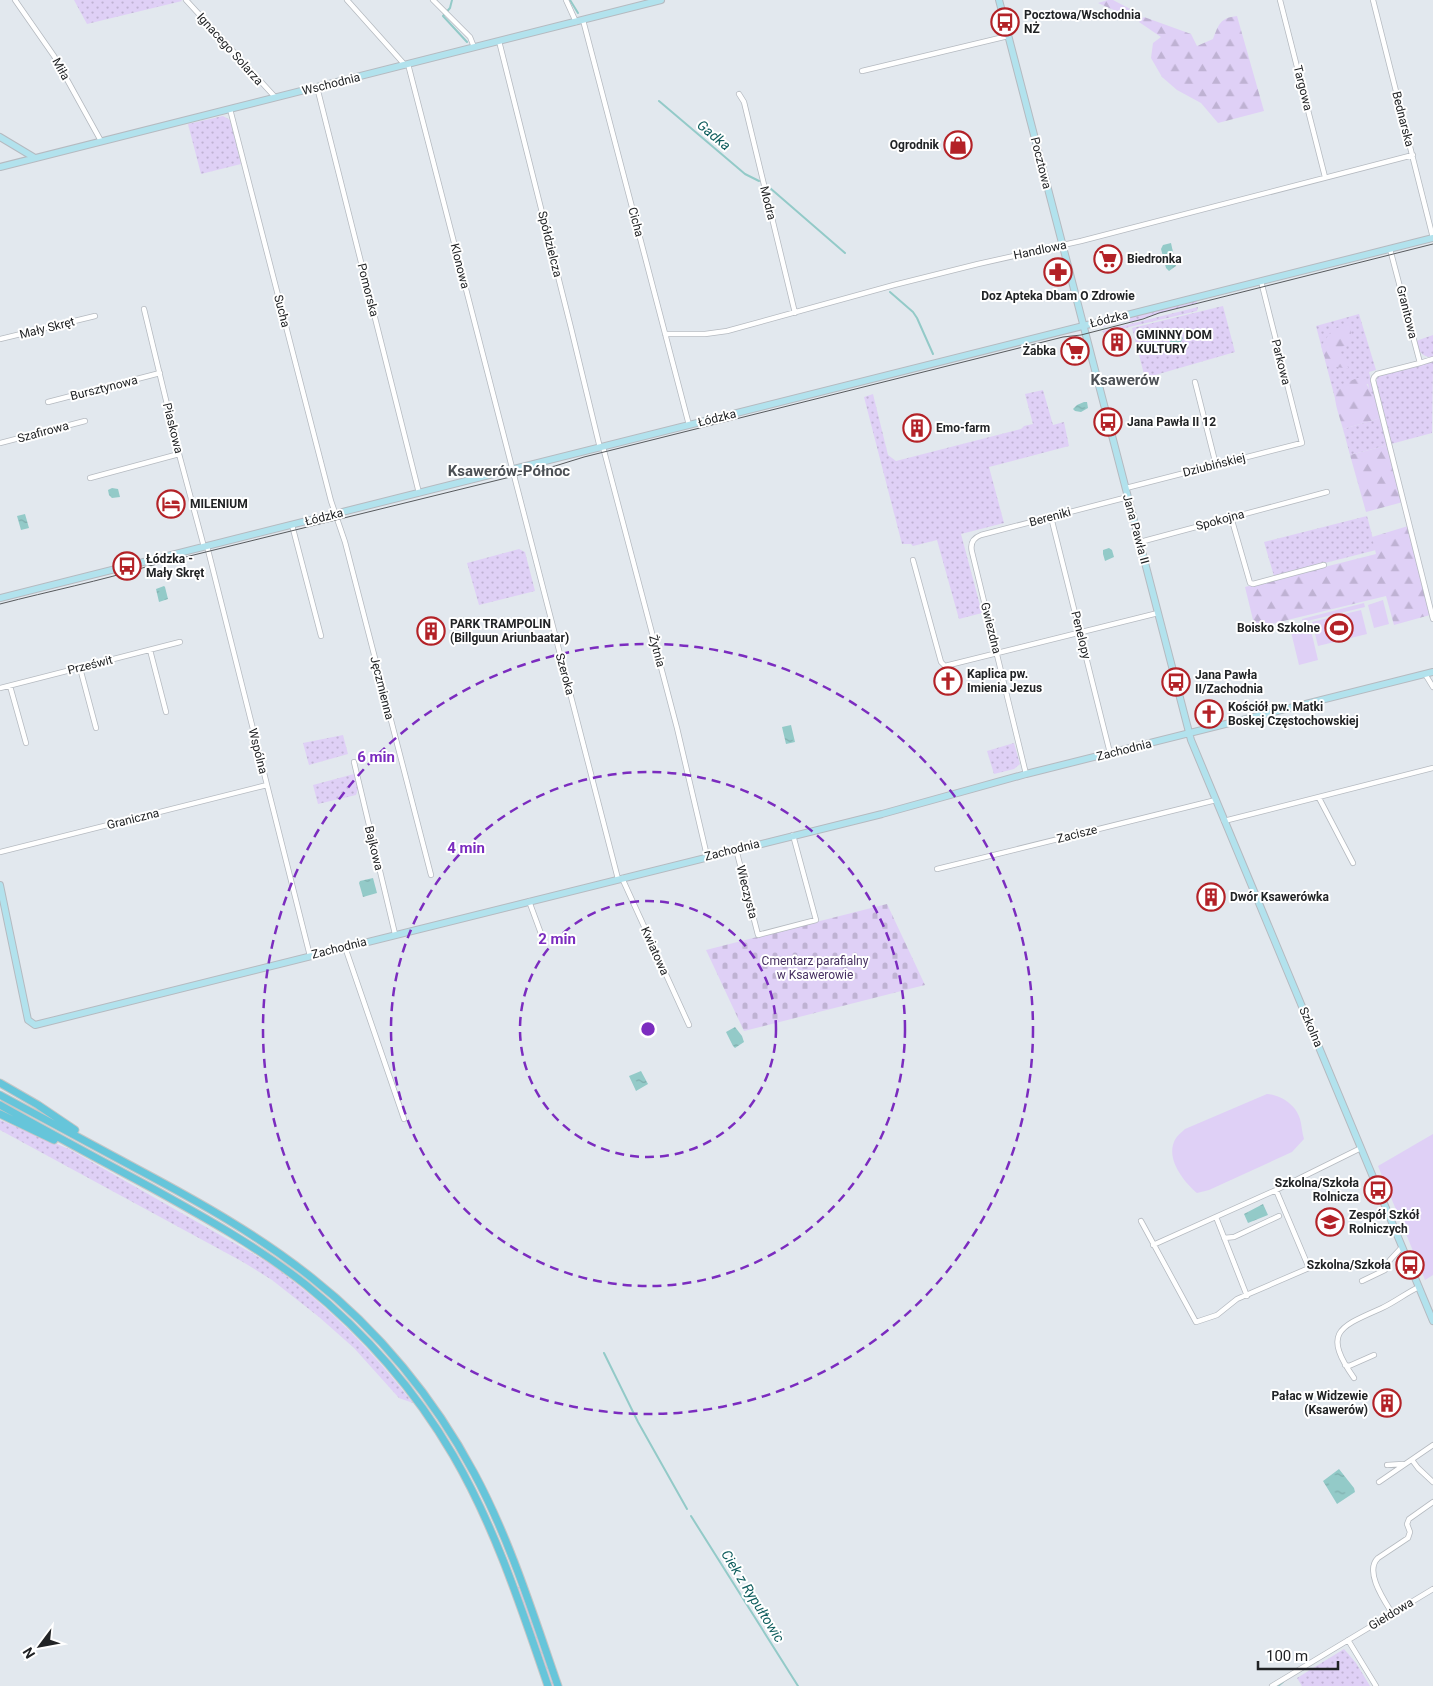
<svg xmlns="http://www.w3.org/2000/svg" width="1433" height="1686" viewBox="0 0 1433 1686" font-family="Roboto,sans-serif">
<defs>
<pattern id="grass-dots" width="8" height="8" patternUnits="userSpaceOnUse" patternTransform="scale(1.25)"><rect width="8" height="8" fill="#dfd0f6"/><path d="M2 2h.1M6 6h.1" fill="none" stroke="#bfb2d3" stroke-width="1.8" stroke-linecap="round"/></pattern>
<pattern id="forest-firs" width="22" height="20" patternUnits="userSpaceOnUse" patternTransform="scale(1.25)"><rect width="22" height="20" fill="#dfd0f6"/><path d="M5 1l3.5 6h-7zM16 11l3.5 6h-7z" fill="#bfb2d3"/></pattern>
<pattern id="cemetery-stones" width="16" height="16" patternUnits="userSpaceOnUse" patternTransform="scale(1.25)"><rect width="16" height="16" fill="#dfd0f6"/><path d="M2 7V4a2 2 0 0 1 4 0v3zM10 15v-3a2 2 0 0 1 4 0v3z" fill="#bfb2d3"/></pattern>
<pattern id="water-ripples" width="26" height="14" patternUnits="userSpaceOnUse" patternTransform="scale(1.25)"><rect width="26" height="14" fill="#93cac8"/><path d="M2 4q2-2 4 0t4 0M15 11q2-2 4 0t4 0" fill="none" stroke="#7eadac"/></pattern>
</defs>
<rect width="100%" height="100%" fill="#e2e8ee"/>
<path fill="url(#grass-dots)" d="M74,0H181L182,1L87,24Z
M223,116L230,120L241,164L201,174L188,124Z
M1197,301V303C1174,308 1152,316 1130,322L1129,320L1101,327V325Z
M1223,306L1235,352L1145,378L1132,328Z
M1198,307L1197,311L1104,333L1102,331Z
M1359,314L1376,370L1369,372L1388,445L1350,455L1343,429L1381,418L1371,397L1368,384L1336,394V402L1316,326Z
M1433,335V357C1422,358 1418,350 1416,341Z
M1433,361L1432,433L1391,444L1376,382L1378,376L1381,374Z
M1043,390L1053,425L1064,422L1069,446L989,467L1004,523L961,534L982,613L959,619L937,540L913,546L911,544H902L864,397L873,394L888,455L896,461L1021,429L1024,426L1033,424L1025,394Z
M1367,516L1376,550L1274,576L1264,542Z
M519,549L525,552L535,591L479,605L467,563Z
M343,735L348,754L309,765L303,743Z
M1014,743L1020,764L1014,769L994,774L987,751Z
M354,774L358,789L356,795L318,804L313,785Z
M0,1120L69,1149L269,1263C324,1302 371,1349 413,1403L399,1398L354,1348L319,1317L272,1280L243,1262L0,1130Z
M517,1587H521L555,1686H551Z
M1344,1649L1356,1663L1370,1686H1302L1297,1678Z"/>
<path fill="url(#forest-firs)" d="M1108,0H1113L1134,11L1132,18L1098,3Z
M1237,16L1264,111L1218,123L1201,103L1177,90L1162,77L1151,58L1153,43L1161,37L1139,22L1144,17L1191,34L1197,46L1213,39C1219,24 1220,18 1237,16Z
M1351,323V338L1348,345L1341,347L1340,353L1349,369L1337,367L1326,361L1321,346L1332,330Z
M1361,377C1371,387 1375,405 1381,418L1343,429C1335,400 1325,388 1361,377Z
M1388,445L1403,502L1366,512L1350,455Z
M1408,526L1430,615L1394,625L1386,596L1255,628L1245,587L1376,554L1372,537Z"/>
<path fill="url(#cemetery-stones)" d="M887,904L925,985L744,1031L706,950Z"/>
<path fill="#dfd0f6" d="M1383,600L1389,624L1374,628L1368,605Z
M1364,603L1365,607L1303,622L1302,619Z
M1361,610L1367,634L1318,646L1312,622Z
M1309,622L1318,660L1299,665L1290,628Z
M1267,1094C1281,1095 1296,1105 1300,1119C1302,1126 1302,1133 1304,1139L1292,1152L1209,1190L1197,1193C1183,1181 1164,1157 1176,1138C1178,1135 1182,1132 1185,1129Z
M1433,1134V1275L1425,1280L1378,1166Z"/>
<path fill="url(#water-ripples)" d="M1171,243L1176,266L1169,271L1166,268L1161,249L1163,245Z
M1180,335L1183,338L1177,349L1172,348L1169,346L1170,341Z
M1084,402H1087L1088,408L1081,412L1075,411L1073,409L1077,405Z
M112,488L118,489L120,497L112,498L109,495L108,490Z
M25,514L29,528L21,530L17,516Z
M1109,548L1112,550L1114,557L1105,561L1103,554V550Z
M164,586L165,587L168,599L159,602L156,589Z
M791,725L795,742L786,744L782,727Z
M373,878L377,893L363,897L359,883L360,881Z
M735,1027L742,1036L744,1042L735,1048L733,1046L726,1032Z
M641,1071L648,1084L636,1091L629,1076Z
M1263,1204L1268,1215L1248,1223L1244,1214Z
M1339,1469L1354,1488L1355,1492L1337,1504L1323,1481Z"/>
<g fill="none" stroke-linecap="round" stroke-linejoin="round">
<path stroke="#93cac8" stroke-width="2" d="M452,0L450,8L443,16L467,42
M570,0L578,13
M659,101L745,174L759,181
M770,188L845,253
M890,292L913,312L917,318L933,354
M604,1353L638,1422L687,1509
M691,1516L798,1686
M1278,1686L1283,1682"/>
<g stroke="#b5bac0" stroke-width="6">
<path id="street" d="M15,0L54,56L101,141
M186,0L275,97
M347,0L405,65
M433,0L470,37L474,47
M566,0L576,22
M1280,0L1325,177
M1373,0L1433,238
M583,20L689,425
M499,41L571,328L600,448
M408,64L618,879
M862,71L1008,36
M317,87L419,493
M739,94L744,102L795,313
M230,109L331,501L345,542L431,875
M1390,249L1420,363L1433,359
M144,309L179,454L204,547
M665,334H705L727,331L894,285L978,264L1081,241L1413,155
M0,339L95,316
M1420,363L1377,374L1374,377L1373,380L1433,619
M1195,382L1216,465
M48,402L160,373
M0,443L85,421
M603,447L677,728L707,856
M90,478L179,454
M1126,488L1302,443L1261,281
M1051,517L1110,753
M1231,517L1250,583L1253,584L1324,565
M292,525L321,636
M1140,542L1327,492
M207,546L310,956
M913,560L941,662L945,666L1158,613
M150,650L166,712
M80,668L96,728
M1425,674L1433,687
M10,686L26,743
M0,688L180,642
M354,762L395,934
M1026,774L972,552C970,544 973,538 981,535L1128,497
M1319,798L1353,863
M1224,821L1433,768
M736,849L758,935L816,920L793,835
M0,852L267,785
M937,869L1216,800
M622,878L689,1025
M529,901L543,939
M345,947L404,1119
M1216,1217L1247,1296
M1141,1221L1196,1322L1217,1315L1237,1299L1309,1268L1276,1190
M1224,1238L1234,1237L1279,1216
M1153,1245L1276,1190L1361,1148
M1362,1281L1385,1270L1390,1260L1402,1247
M1345,1365L1349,1366L1374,1355
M1354,1378C1322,1332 1339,1327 1382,1308C1395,1302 1406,1293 1419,1287
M1412,1460L1418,1468L1433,1482
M1387,1465L1403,1464
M1379,1482L1433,1445
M1392,1613C1384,1600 1364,1571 1378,1558L1408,1538L1410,1532L1407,1524L1409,1519L1433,1502
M1348,1640L1376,1686
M1272,1686L1433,1589"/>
</g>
<g stroke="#b5bac0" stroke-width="8">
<path id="secondary" d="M999,0L1191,740L1433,1321
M0,137L35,158
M0,167L661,0
M0,598L1433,238
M0,885L28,1020L35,1025L882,814L1026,774L1433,672"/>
</g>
<g stroke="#c5c6c6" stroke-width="9">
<path id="primary" d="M0,1083L38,1105L75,1130
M0,1095C46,1120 92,1145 139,1170C199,1202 258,1235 312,1278C378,1330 434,1398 474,1473C510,1540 533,1614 558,1686
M0,1105C50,1133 100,1160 150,1187C204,1217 258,1247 306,1285C364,1332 415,1390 453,1455C495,1527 521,1607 548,1686
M0,1114L54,1140"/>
</g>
<use href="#street" stroke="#fff" stroke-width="4.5"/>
<use href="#secondary" stroke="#b2e2ed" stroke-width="6"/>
<use href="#primary" stroke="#66c5da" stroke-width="7"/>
<path stroke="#575a5d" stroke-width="1" d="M0,604C50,591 100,581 149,566L555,466L584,457L1063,337L1081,335L1143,319L1159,313L1433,244"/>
</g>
<g fill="none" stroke="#7b2cbf" stroke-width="2.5" stroke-dasharray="9 6">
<circle cx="648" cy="1029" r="128"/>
<circle cx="648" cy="1029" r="257"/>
<circle cx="648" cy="1029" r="385"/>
</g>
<defs>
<g id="bus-ring" transform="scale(1.4375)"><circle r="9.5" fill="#fff" stroke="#b32227" stroke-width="1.5"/><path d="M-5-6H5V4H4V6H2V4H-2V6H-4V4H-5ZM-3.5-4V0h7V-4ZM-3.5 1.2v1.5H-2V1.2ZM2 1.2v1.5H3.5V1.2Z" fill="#b32227"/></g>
<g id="shop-ring" transform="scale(1.4375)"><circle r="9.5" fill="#fff" stroke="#b32227" stroke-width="1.5"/><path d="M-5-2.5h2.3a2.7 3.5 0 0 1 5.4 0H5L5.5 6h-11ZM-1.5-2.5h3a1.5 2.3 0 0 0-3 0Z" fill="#b32227"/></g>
<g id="supermarket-ring" transform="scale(1.4375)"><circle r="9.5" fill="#fff" stroke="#b32227" stroke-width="1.5"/><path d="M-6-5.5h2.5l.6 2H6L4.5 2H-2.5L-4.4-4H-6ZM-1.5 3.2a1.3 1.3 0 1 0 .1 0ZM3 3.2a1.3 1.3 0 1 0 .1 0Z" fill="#b32227"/></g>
<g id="pharmacy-ring" transform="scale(1.4375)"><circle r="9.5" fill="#fff" stroke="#b32227" stroke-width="1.5"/><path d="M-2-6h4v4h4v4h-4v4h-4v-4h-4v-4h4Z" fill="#b32227"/></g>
<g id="building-ring" transform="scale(1.4375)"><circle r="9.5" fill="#fff" stroke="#b32227" stroke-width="1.5"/><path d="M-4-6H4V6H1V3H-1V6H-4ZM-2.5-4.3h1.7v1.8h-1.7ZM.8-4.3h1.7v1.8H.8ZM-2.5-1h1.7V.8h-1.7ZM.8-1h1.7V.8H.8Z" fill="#b32227"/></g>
<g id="hotel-ring" transform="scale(1.4375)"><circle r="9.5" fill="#fff" stroke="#b32227" stroke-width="1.5"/><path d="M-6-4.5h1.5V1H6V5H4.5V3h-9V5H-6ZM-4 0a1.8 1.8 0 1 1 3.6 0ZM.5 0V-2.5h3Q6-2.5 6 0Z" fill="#b32227"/></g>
<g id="stadium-ring" transform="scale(1.4375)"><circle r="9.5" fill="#fff" stroke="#b32227" stroke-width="1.5"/><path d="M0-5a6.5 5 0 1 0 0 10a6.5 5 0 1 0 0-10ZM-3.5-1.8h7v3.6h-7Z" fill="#b32227"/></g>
<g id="church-ring" transform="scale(1.4375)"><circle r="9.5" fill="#fff" stroke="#b32227" stroke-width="1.5"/><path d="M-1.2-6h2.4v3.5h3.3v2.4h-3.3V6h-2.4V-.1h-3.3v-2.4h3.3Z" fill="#b32227"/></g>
<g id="school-ring" transform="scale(1.4375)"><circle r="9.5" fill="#fff" stroke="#b32227" stroke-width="1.5"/><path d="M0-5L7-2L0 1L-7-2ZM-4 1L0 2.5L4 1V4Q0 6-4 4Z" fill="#b32227"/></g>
</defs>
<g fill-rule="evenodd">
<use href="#bus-ring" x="1005" y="22"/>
<use href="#shop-ring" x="958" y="145"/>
<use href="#supermarket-ring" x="1108" y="259"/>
<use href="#pharmacy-ring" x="1058" y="272"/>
<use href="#building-ring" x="1117" y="342"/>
<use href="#supermarket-ring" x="1075" y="351"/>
<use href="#bus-ring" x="1108" y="422"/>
<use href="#building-ring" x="917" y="428"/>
<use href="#hotel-ring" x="171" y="504"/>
<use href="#bus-ring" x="127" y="566"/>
<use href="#stadium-ring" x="1339" y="628"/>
<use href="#building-ring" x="431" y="631"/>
<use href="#church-ring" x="948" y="681"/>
<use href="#bus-ring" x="1176" y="682"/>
<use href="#church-ring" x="1209" y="714"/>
<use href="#building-ring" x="1211" y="897"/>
<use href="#bus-ring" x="1378" y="1190"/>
<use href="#school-ring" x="1330" y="1222"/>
<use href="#bus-ring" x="1410" y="1265"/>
<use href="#building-ring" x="1387" y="1403"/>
</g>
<g text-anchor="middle" stroke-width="4" stroke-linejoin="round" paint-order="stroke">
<g font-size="12" font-weight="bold" fill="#212325" stroke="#fff" text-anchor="start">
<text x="1024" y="19">Pocztowa/Wschodnia<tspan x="1024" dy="14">NŻ</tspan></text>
<text x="939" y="149" text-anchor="end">Ogrodnik</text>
<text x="1127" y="263">Biedronka</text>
<text x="1058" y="300" text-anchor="middle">Doz Apteka Dbam O Zdrowie</text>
<text x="1136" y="339">GMINNY DOM<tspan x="1136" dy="14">KULTURY</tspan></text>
<text x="1056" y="355" text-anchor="end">Żabka</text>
<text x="1127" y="426">Jana Pawła II 12</text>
<text x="936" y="432">Emo-farm</text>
<text x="190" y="508">MILENIUM</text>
<text x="146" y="563">Łódzka -<tspan x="146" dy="14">Mały Skręt</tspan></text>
<text x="450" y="628">PARK TRAMPOLIN<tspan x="450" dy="14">(Billguun Ariunbaatar)</tspan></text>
<text x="1320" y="632" text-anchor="end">Boisko Szkolne</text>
<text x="967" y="678">Kaplica pw.<tspan x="967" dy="14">Imienia Jezus</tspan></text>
<text x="1195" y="679">Jana Pawła<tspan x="1195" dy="14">II/Zachodnia</tspan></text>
<text x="1228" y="711">Kościół pw. Matki<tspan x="1228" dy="14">Boskej Częstochowskiej</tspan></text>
<text x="1230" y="901">Dwór Ksawerówka</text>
<text x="1359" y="1187" text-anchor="end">Szkolna/Szkoła<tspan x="1359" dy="14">Rolnicza</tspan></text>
<text x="1349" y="1219">Zespół Szkół<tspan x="1349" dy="14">Rolniczych</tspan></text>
<text x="1391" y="1269" text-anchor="end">Szkolna/Szkoła</text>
<text x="1368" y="1400" text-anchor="end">Pałac w Widzewie<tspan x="1368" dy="14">(Ksawerów)</tspan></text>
</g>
<g font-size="12" fill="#212325" stroke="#fff">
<text transform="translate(230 49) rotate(48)" y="4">Ignacego Solarza</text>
<text transform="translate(61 69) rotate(61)" y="4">Miła</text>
<text transform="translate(331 84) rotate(-14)" y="4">Wschodnia</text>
<text transform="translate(1303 88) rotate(76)" y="4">Targowa</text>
<text transform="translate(1403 119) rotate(76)" y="4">Bednarska</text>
<text transform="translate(1041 163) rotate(76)" y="4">Pocztowa</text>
<text transform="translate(768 203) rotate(76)" y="4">Modra</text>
<text transform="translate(636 222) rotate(75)" y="4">Cicha</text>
<text transform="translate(550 244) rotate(76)" y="4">Spółdzielcza</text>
<text transform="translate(1040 250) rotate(-12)" y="4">Handlowa</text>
<text transform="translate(460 266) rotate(76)" y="4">Klonowa</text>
<text transform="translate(368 290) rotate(76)" y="4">Pomorska</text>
<text transform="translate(282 311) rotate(76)" y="4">Sucha</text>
<text transform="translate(1407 312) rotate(76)" y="4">Granitowa</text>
<text transform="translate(1109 319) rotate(-14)" y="4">Łódzka</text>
<text transform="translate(47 328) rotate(-14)" y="4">Mały Skręt</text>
<text transform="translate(1281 362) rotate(76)" y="4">Parkowa</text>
<text transform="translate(104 388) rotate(-14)" y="4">Bursztynowa</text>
<text transform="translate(717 418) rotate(-14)" y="4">Łódzka</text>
<text transform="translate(173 428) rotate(76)" y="4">Piaskowa</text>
<text transform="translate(43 432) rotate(-15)" y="4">Szafirowa</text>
<text transform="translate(1214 465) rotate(-14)" y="4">Dziubińskiej</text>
<text transform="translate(324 517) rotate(-14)" y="4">Łódzka</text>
<text transform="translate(1050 517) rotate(-15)" y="4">Bereniki</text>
<text transform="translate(1220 520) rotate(-15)" y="4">Spokojna</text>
<text transform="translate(1136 529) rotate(75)" y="4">Jana Pawła II</text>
<text transform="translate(991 628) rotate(76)" y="4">Gwiezdna</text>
<text transform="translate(1081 635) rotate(76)" y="4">Penelopy</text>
<text transform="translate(657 651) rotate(75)" y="4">Żytnia</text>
<text transform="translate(90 665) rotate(-14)" y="4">Prześwit</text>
<text transform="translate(565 674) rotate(75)" y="4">Szeroka</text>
<text transform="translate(382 688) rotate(76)" y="4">Jęczmienna</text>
<text transform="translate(1124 750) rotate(-14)" y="4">Zachodnia</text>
<text transform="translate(258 751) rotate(76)" y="4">Wspólna</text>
<text transform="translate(133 819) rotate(-14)" y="4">Graniczna</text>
<text transform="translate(1077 834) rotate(-14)" y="4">Zacisze</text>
<text transform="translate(374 848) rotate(76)" y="4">Bajkowa</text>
<text transform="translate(732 850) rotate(-14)" y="4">Zachodnia</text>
<text transform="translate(747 892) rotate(76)" y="4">Wieczysta</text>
<text transform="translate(339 948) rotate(-14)" y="4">Zachodnia</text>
<text transform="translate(655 951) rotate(66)" y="4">Kwiatowa</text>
<text transform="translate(1311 1027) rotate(67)" y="4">Szkolna</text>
<text transform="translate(1391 1614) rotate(-31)" y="4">Giełdowa</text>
</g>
<g font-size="12" fill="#473062" stroke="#fff">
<text x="815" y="965">Cmentarz parafialny<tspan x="815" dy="14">w Ksawerowie</tspan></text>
</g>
<g font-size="14" font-style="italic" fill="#0f5d5d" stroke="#fff">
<text transform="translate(714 135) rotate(40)" y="5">Gadka</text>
<text transform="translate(753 1596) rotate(58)" y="5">Ciek z Rypułtowic</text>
</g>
<g font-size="15" font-weight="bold" fill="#4c5055" stroke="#fff">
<text x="1125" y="385">Ksawerów</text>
<text x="509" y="476">Ksawerów-Północ</text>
</g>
</g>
<circle cx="648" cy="1029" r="8" fill="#7b2cbf" stroke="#fff" stroke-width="2.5"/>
<g font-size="15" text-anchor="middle" font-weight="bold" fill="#7b2cbf" stroke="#fff" stroke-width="4" stroke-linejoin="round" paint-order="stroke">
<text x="376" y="762">6 min</text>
<text x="466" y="853">4 min</text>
<text x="557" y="944">2 min</text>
</g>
<g transform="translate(40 1646) rotate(238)" stroke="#ffffff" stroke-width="4" paint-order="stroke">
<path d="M0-4L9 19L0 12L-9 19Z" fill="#212325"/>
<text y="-8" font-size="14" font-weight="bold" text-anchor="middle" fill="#212325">N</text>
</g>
<path d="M1258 1661v8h80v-8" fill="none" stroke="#212325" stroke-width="2.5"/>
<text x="1266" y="1661" font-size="15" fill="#212325" stroke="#ffffff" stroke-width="4" paint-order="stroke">100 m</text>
</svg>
